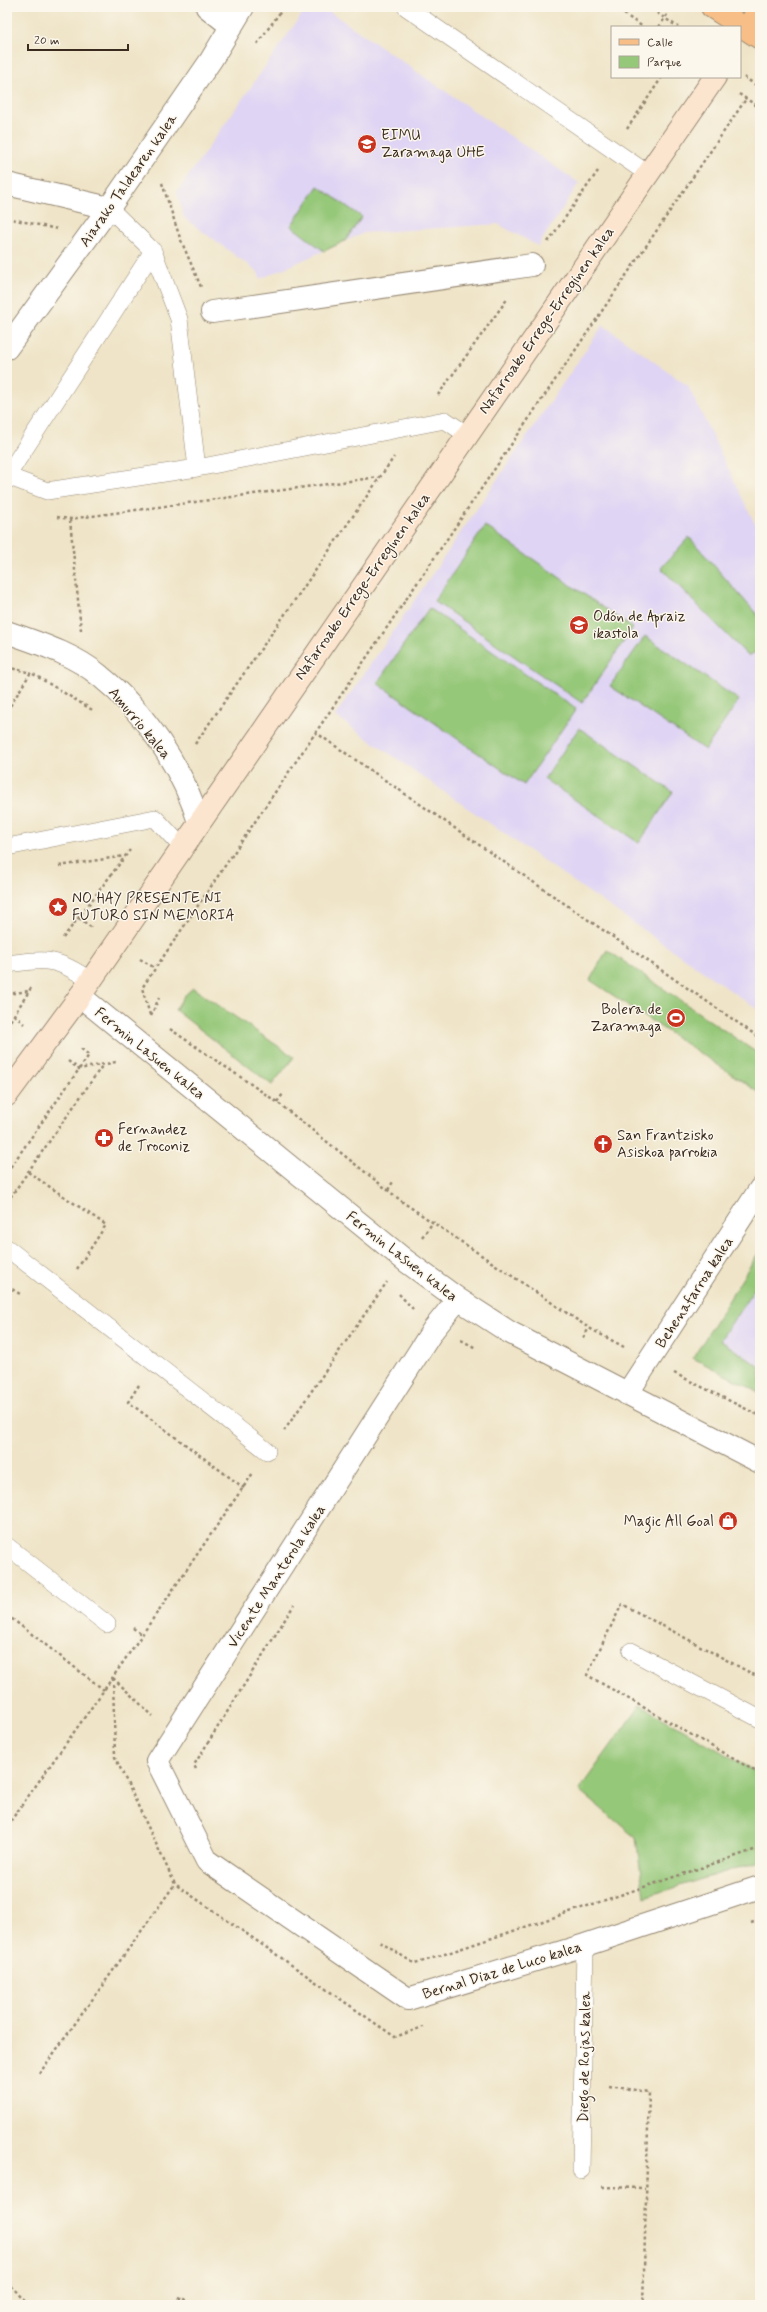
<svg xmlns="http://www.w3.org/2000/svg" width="767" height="2312" viewBox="0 0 767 2312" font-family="Mynerve,sans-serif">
<rect width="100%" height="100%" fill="#fbf7ec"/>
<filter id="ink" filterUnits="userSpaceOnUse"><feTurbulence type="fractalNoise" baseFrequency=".025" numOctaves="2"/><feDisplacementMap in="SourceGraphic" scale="8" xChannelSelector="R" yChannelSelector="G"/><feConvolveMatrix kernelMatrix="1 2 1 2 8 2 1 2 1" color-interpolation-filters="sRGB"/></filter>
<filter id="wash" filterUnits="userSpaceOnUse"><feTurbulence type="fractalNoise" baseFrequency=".012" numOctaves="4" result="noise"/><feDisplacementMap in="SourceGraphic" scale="16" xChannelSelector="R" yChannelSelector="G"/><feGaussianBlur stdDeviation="0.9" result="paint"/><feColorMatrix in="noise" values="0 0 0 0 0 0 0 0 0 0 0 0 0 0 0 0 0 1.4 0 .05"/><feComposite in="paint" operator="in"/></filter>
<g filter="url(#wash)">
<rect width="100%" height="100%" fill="#efe4c7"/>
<path fill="#dfd4f4" d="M307,7H323L579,183L538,246L498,224L364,233L260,279L258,272L184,218L177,192Z
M603,325L688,386L760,534V1011L335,716Z
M760,1250V1393L693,1358Z"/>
<path fill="#96c879" stroke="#68794c" d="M318,186L362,217L345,241L324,251L291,226Z
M485,526L633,628L582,703L434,601Z
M689,537L760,618V650L748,656L661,568Z
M429,608L576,709L524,785L377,683Z
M645,636L739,700L705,750L610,686Z
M579,728L673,792L639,843L544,779Z
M607,950L760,1055V1093L590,980Z
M193,988L294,1057L272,1085L175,1010L184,996Z
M760,1250V1281L720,1340L760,1367V1393L693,1358Z
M640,1705L760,1774V1861L644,1897L636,1838L579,1790Z"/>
</g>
<g filter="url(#ink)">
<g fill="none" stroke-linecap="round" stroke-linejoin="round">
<g stroke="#958772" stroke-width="18">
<path id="lane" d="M406,7L648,174
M109,208L153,251
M7,476L153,251L179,319L197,468
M7,476L47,491L197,468L445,420L466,434
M7,847L155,818L182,847
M7,964C48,959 56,957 91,981
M7,1248L267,1451
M7,1546L107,1624
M631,1651L760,1719
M581,2170L585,1945"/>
</g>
<g stroke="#958772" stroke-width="24">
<path id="street" d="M207,7L231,26
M7,184L109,208
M212,312L532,265
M7,348L109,208L211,60L243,7
M7,632C38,643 74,654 100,676C145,712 182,767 199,822
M80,996L406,1261L458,1299L509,1332L760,1462
M458,1299L433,1330L157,1761L207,1861L408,1999L585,1945L760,1887
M627,1394L760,1189"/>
</g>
<g stroke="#958772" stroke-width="24">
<path id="secondary" d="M7,1095L80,996L715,77"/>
</g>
<g stroke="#958772" stroke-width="24">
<path id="primary" d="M712,7L760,38
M747,29L760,7"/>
</g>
<path stroke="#958772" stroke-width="2.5" stroke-dasharray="3 3" stroke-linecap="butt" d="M614,7L643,27
M640,7L654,11L678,27
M659,27L672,7
M257,44L284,7
M744,77L760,88
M739,94L760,108
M627,129L662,77
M162,183L180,238L201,287
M7,218L57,229
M548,242L598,171
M438,395L508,298
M57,517L70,519L379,477
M70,520L81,630
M7,667L27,672
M33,674L94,711
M7,711L31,672
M315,732L760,1038
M195,744L394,457
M59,866L125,856
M79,918L92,928
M63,938L130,850
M140,959L155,968
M7,994L29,991
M14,1015L24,1024
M150,1015L142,988L746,99
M151,1016L159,998
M7,1026L31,988
M170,1029L277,1102L404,1203L589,1328L624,1347
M68,1061L79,1069L116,1062
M277,1102L283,1094
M7,1172L89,1055L79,1047
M28,1172L106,1225L77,1269
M388,1190L394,1180
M7,1202L102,1066
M422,1237L434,1221
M7,1286L20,1294
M399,1294L413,1309
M583,1338L589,1328
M461,1340L476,1348
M674,1373L760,1416
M139,1385L128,1402L244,1488
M284,1431L387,1282
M7,1615L104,1690
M133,1628L142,1635
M113,1678L115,1757L175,1884L395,2037L423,2027
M113,1678L153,1716
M760,1678L622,1604L587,1675L760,1774
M196,1769L194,1765L294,1605
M7,1826L104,1690L253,1473
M751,1923L760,1920
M380,1942L415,1964L760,1848
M39,2074L175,1884
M609,2086L649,2092L643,2305
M602,2187L645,2188
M7,2281L28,2305
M176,2305L181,2297L192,2305"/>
<use href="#lane" stroke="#fff" stroke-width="17"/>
<use href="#street" stroke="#fff" stroke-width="22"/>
<use href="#secondary" stroke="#fce5cf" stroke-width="22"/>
<use href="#primary" stroke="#f7be87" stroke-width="22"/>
</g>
</g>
<defs>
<g id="school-disc" transform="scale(1)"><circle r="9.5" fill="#c8321e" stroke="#fbf7ec"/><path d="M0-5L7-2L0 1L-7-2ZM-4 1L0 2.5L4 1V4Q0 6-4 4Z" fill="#fff"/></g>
<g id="sight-disc" transform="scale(1)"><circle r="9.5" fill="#c8321e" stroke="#fbf7ec"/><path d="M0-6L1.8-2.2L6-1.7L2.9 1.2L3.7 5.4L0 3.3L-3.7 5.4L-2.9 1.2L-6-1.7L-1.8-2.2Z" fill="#fff"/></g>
<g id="stadium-disc" transform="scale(1)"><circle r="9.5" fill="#c8321e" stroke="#fbf7ec"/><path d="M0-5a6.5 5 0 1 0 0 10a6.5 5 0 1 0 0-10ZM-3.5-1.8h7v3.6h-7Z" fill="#fff"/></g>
<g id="pharmacy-disc" transform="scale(1)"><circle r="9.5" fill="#c8321e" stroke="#fbf7ec"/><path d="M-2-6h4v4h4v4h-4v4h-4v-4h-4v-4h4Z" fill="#fff"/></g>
<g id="church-disc" transform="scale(1)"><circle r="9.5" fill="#c8321e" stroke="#fbf7ec"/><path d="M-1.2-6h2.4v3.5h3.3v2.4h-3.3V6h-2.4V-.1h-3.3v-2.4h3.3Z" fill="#fff"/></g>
<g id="shop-disc" transform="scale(1)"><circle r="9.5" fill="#c8321e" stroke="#fbf7ec"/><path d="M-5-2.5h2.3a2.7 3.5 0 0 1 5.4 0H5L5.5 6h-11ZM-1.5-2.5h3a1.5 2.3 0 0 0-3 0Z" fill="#fff"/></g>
</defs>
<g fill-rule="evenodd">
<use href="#school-disc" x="367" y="144"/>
<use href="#school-disc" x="579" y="625"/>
<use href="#sight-disc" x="58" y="907"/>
<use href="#stadium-disc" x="676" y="1018"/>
<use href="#pharmacy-disc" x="104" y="1138"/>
<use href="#church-disc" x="603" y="1144"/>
<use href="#shop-disc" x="728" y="1521"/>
</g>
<g text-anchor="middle" stroke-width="3" stroke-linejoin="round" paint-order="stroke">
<g font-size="15" fill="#3b2a1e" stroke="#fbf7ec" text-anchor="start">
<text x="381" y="140">EIMU<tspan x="381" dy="17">Zaramaga UHE</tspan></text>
<text x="593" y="621">Odón de Apraiz<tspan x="593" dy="17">ikastola</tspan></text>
<text x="72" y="903">NO HAY PRESENTE NI<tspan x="72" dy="17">FUTURO SIN MEMORIA</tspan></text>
<text x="662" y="1014" text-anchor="end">Bolera de<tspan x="662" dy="17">Zaramaga</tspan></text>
<text x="118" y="1134">Fernandez<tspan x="118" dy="17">de Troconiz</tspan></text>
<text x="617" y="1140">San Frantzisko<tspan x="617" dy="17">Asiskoa parrokia</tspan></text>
<text x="714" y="1526" text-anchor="end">Magic All Goal</text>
</g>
<g font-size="15" fill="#3b2a1e" stroke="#fbf7ec">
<text transform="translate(128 180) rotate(-55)" y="5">Aiarako Taldearen kalea</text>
<text transform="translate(546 320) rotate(-55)" y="5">Nafarroako Errege-Erreginen kalea</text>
<text transform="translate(362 586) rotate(-55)" y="5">Nafarroako Errege-Erreginen kalea</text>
<text transform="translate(140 723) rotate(50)" y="5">Amurrio kalea</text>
<text transform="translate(150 1053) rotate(39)" y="5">Fermin Lasuen kalea</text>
<text transform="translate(402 1256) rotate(38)" y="5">Fermin Lasuen kalea</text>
<text transform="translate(694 1292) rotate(-57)" y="5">Behenafarroa kalea</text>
<text transform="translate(276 1576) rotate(-57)" y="5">Vicente Manterola kalea</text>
<text transform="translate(502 1970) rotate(-17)" y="5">Bernal Diaz de Luco kalea</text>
<text transform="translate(584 2057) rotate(-89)" y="5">Diego de Rojas kalea</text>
</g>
</g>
<rect width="767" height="2312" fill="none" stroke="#fbf7ec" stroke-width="24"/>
<rect x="611" y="26" width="130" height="52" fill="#fbf7ec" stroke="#aea59a"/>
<rect x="619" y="39" width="20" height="6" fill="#f7be87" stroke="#aea59a"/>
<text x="647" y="46" font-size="12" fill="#3b2a1e">Calle</text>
<rect x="619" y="56" width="20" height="12" fill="#96c879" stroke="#aea59a"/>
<text x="647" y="66" font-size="12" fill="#3b2a1e">Parque</text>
<path d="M28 44v6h100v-6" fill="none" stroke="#3b2a1e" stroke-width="2"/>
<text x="34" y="44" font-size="12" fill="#3b2a1e" stroke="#fbf7ec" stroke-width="3" paint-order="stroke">20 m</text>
</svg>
